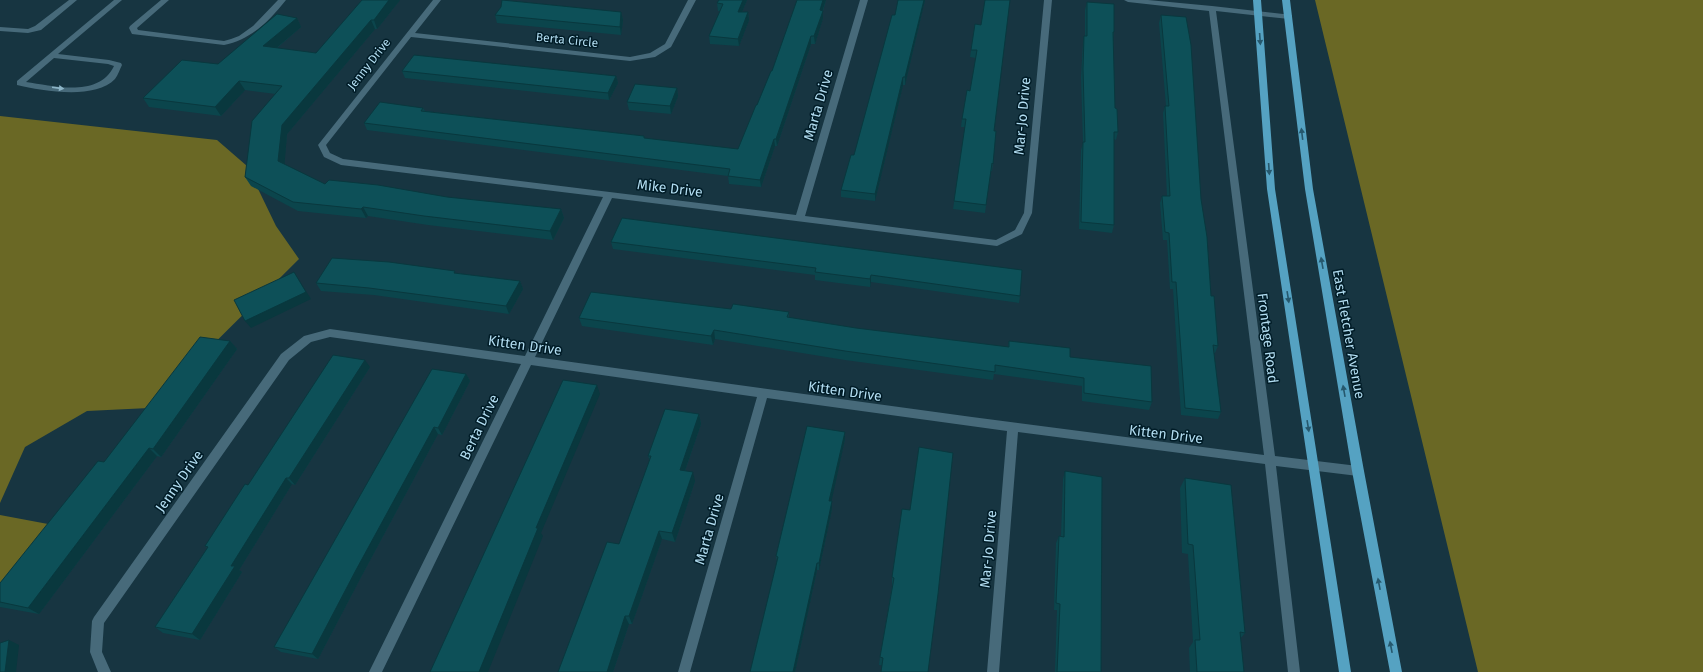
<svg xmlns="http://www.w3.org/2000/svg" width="1703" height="672" viewBox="0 0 1703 672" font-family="'Fira Sans',sans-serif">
<rect width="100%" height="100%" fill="#173541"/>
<path fill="#6a6825" d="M1315,0H1703V672H1478Z
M0,116L217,140L247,166L276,226L299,259L149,408L87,411L25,447L0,503Z
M0,515L48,524L0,585Z"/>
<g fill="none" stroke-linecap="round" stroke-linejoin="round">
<path fill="#476a7a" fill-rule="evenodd" d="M69,0H77L41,30L28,33L0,31V27L28,29L35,26Z
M114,0H122L58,54L109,60L121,63L122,65C120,69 118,75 115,79C95,100 43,91 17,85V81ZM54,58L108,64L114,66C99,98 54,86 26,82Z
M161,0H169L137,28L138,30L224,41L231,39L239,36L253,26L278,0H286C269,21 251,40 224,45L132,34L129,28L130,26Z
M433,0H441L415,33L630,57L650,53L665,44L688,0H696L671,47L655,57L630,61L411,37L326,145L330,153L343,159L796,215L860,0H868L805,216L996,240L1015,230L1024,213L1044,0H1052L1032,213L1022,234L997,246L612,198L535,357L972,417L1264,455L1209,11L1128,2L1124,0H1148L1212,6L1292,15V19H1289L1216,11L1275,456L1358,466L1362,468L1364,471L1362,474L1358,476L1276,466L1300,672H1288L1265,464L1018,432L999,672H987L1007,431L767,398L690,672H678L757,397L531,365L382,672H369L521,364L330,337L311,342L289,360L104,623L102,652L111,672H98L90,652L92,621L94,617L281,354L304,336L330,329L525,356L603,197L341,165L324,157L318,145Z"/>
<path fill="#55a2c2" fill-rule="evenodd" d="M1253,0H1261L1275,189L1351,672H1339L1267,189Z
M1282,0H1290L1313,189L1364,471L1402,672H1390L1352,471L1305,189Z"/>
</g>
<path fill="#0b454c" d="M400,0L377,29H375L287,134L284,164L325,184L561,209L564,218L553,240L428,225L368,216L366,218L298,211L251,186L245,177L276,94L245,90L221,116L149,107L143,98L218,64L297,18L301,27L277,48L316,53Z
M719,0H747L742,12H748L749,20L739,46L710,44L709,36L720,11H718L717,3Z
M826,0L823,11V18L815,44H811L777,146H775L761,187L729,184L728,176L367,130L364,123L423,108L425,111L644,136L645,138L738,149L772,71Z
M925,0L905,85H903L875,201L841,197V190L854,155L895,15Z
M1087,2L1114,32L1113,39L1115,108L1118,132L1116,140L1114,139V225L1112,233L1079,229L1081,150L1083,143L1081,77L1083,43L1084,36H1085V10Z
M621,12L623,20L621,35L497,23L495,15Z
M1161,15L1201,199L1211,296L1218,346L1215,353H1214L1221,412L1218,419L1181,415L1173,289H1170L1167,240H1163L1160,203L1162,196H1167L1163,113L1165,106H1166L1159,23Z
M975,24L994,131L993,164L992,171H991L985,213L953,209L965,127H961L962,119L970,91L976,58L970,57Z
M402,71L616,76L618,83L609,100L405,78Z
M677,88L678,96L671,114L629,110L627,102Z
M622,218L1020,296L1019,303L871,282L870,287L815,280V275L613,249L611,242Z
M456,273L520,281L523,289L509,314L374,295L321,291L316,283Z
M789,312V317L856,328L1008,347L1009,341L1070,357L1152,402L1149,410L1082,401V386L994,374L993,380L845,360L715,339L713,345L582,326L579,318Z
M230,341L237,349L161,457L157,456L39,614L0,607V583L104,462Z
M370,367L295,485L292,484L239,570L242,572L200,640L163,633L155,627L207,548L205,546L248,485Z
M466,374L470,381L442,435L438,434L361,577L318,659L281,652L274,647Z
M699,414L701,424L685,471L695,481L675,542L662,539L632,624H629L613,672H558L619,544L650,461L648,456Z
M845,432V439L831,501L832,509L819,570H817L795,672H750L777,562L776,556Z
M1065,471L1101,672H1055L1057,610H1054L1056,543L1059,536H1061L1063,479Z
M1185,478L1245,633L1240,639L1244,672H1190L1189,648L1193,642L1188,554L1182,553L1180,488Z
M902,509L928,672L879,665L880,657L892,586V577Z"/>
<path fill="#09383e" d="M389,0H400L377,29L374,20Z
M743,0H747L739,19L738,12Z
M823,0H826L820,18V10Z
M924,0H925L905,85V77Z
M823,11V18L815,44L814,36Z
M621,12L623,20L621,35L620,27Z
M748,12L749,20L739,46L738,39Z
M297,18L301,27L268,55L263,46Z
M371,20L375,29L287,134L284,170L278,161L282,125Z
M811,36V44L777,146L776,139Z
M616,76L618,83L609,100L608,93Z
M903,77V85L875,201V194Z
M239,81L245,90L221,116L215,107Z
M677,88L678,96L671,114L670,106Z
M774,139L775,146L761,187L760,180Z
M363,207L368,216L366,218L361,209Z
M561,209L564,218L553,240L550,231Z
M871,275V282L870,287V279Z
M299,280L311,299L251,328L245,321Z
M520,281L523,289L509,314L506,306Z
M714,330L715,339L713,345L711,336Z
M230,341L237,349L161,457L153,449Z
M365,360L370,367L295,485L289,478Z
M466,374L470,381L442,435L438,428Z
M597,385L600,394L541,533L543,536L488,672H479L536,528Z
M699,414L701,424L682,479L680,470Z
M434,427L438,434L361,577L318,659L312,654L356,570Z
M845,432V439L830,508L829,501Z
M149,448L157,456L39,614L28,608Z
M693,472L695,481L675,542L672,533Z
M286,478L292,484L239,570L242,572L200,640L192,634L231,566Z
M832,501V509L819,570V563Z
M659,531L662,539L632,624L629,616Z
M817,563V570L795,672H793Z
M625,616L629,624L613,672H607Z
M9,640L19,645L16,672H5Z"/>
<path fill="#0d5058" stroke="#09383e" d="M362,0H389L374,20H371L282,125L278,161L325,184L329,180L378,185L447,197L561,209L550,231L424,216L363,207L361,209L293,202L245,177L252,121L282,86L239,81L215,107L143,98L182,60L218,64L277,14L297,18L263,46L316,53Z
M502,0L621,12L620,27L495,15L501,7Z
M719,0H743L738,12H748L738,39L709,36L723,4L717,3Z
M797,0H823L820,10L823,11L814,36H811L776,139H774L760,180L728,176L730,169L364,123L380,102L423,108L421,111L644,136V138L738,149L756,105H757L771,71H772Z
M898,0H924L905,77H903L875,194L841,190L851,155H854L892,15H895Z
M985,0H1010L994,131H996L993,164L992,163L986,205L954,201L966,119H962L967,90L970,91L977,50H971L975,24L981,25Z
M1087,2L1114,4V32H1113L1115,108L1117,109L1118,132H1114V225L1081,222L1083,142H1085L1083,69L1084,36H1087Z
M1161,15L1186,17L1191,45L1201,199L1207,237L1211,296H1214L1218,346L1213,345L1221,412L1185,408L1176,282H1172L1169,233L1165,232L1162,196H1170L1165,106H1169Z
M414,55L616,76L608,93L402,71Z
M635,84L677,88L670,106L627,102Z
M622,218L1022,270L1020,296L871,275L870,279L815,272L816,268L611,242Z
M332,258L389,262L455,271L454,273L520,281L506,306L369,288L316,283Z
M294,272L306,292L245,321L234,300Z
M591,292L731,309L733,304L789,312L787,317L856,328L1009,347V341L1070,348V357L1151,366L1152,402L1084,393V378L995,365V372L845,351L714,330L711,336L579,318Z
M200,337L230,341L153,449L149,448L28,608L0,602V583L98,461L104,462Z
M333,355L365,360L289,478H286L231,566H235L192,634L155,627L208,547L205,546L245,484L248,485Z
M432,369L466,374L438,428L434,427L356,570L312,654L274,647Z
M563,380L597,385L536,528H538L479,672H430Z
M665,409L699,414L680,470L693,472L672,533L659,531L629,616H625L607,672H558L607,542L619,544L651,456H648Z
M807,426L845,432L829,501H832L819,563H817L793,672H750L778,557L776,556Z
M919,447L953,453L938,594L928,672H881L883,658L880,657L894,578L892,577L902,509L910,510Z
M1065,471L1102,477L1101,672H1057L1060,604L1056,603L1059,536L1064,537Z
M1185,478L1231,485L1245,633L1240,632L1244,672H1197L1195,640H1200L1193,545L1188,544Z
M9,640L5,672H0V643Z"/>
<defs><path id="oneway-solid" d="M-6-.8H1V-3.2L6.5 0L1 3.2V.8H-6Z"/></defs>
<g fill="#26586d">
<use href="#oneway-solid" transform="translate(1260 39) rotate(86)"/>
<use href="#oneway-solid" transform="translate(1302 134) rotate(-97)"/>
<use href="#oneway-solid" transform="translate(1269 169) rotate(86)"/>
<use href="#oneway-solid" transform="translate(1322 263) rotate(-100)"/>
<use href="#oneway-solid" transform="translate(1288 297) rotate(81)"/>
<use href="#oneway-solid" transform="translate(1344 391) rotate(-100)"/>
<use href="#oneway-solid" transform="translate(1308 426) rotate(81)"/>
<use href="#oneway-solid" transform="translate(1379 584) rotate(-101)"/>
<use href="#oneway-solid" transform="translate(1391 647) rotate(-101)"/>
</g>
<use fill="#8db5c7" href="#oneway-solid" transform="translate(58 88) rotate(7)"/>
<g text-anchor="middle" stroke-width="3" stroke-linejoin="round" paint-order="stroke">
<g font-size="12" fill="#b2ddf1" stroke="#001c27">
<text transform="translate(567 40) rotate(6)" y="4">Berta Circle</text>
<text transform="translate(369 64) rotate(-52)" y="4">Jenny Drive</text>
</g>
<g font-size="14" fill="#b2ddf1" stroke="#001c27">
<text transform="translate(818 105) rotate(-74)" y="5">Marta Drive</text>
<text transform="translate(1022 116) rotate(-85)" y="5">Mar-Jo Drive</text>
<text transform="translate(670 188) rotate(7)" y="5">Mike Drive</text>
<text transform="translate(1349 334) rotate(80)" y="5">East Fletcher Avenue</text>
<text transform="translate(1268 338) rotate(83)" y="5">Frontage Road</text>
<text transform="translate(525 345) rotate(8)" y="5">Kitten Drive</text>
<text transform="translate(845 391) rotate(8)" y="5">Kitten Drive</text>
<text transform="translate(479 427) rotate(-64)" y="5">Berta Drive</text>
<text transform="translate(1166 434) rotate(7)" y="5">Kitten Drive</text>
<text transform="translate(179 481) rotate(-55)" y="5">Jenny Drive</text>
<text transform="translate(709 529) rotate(-74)" y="5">Marta Drive</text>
<text transform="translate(988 549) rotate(-85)" y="5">Mar-Jo Drive</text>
</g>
</g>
</svg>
